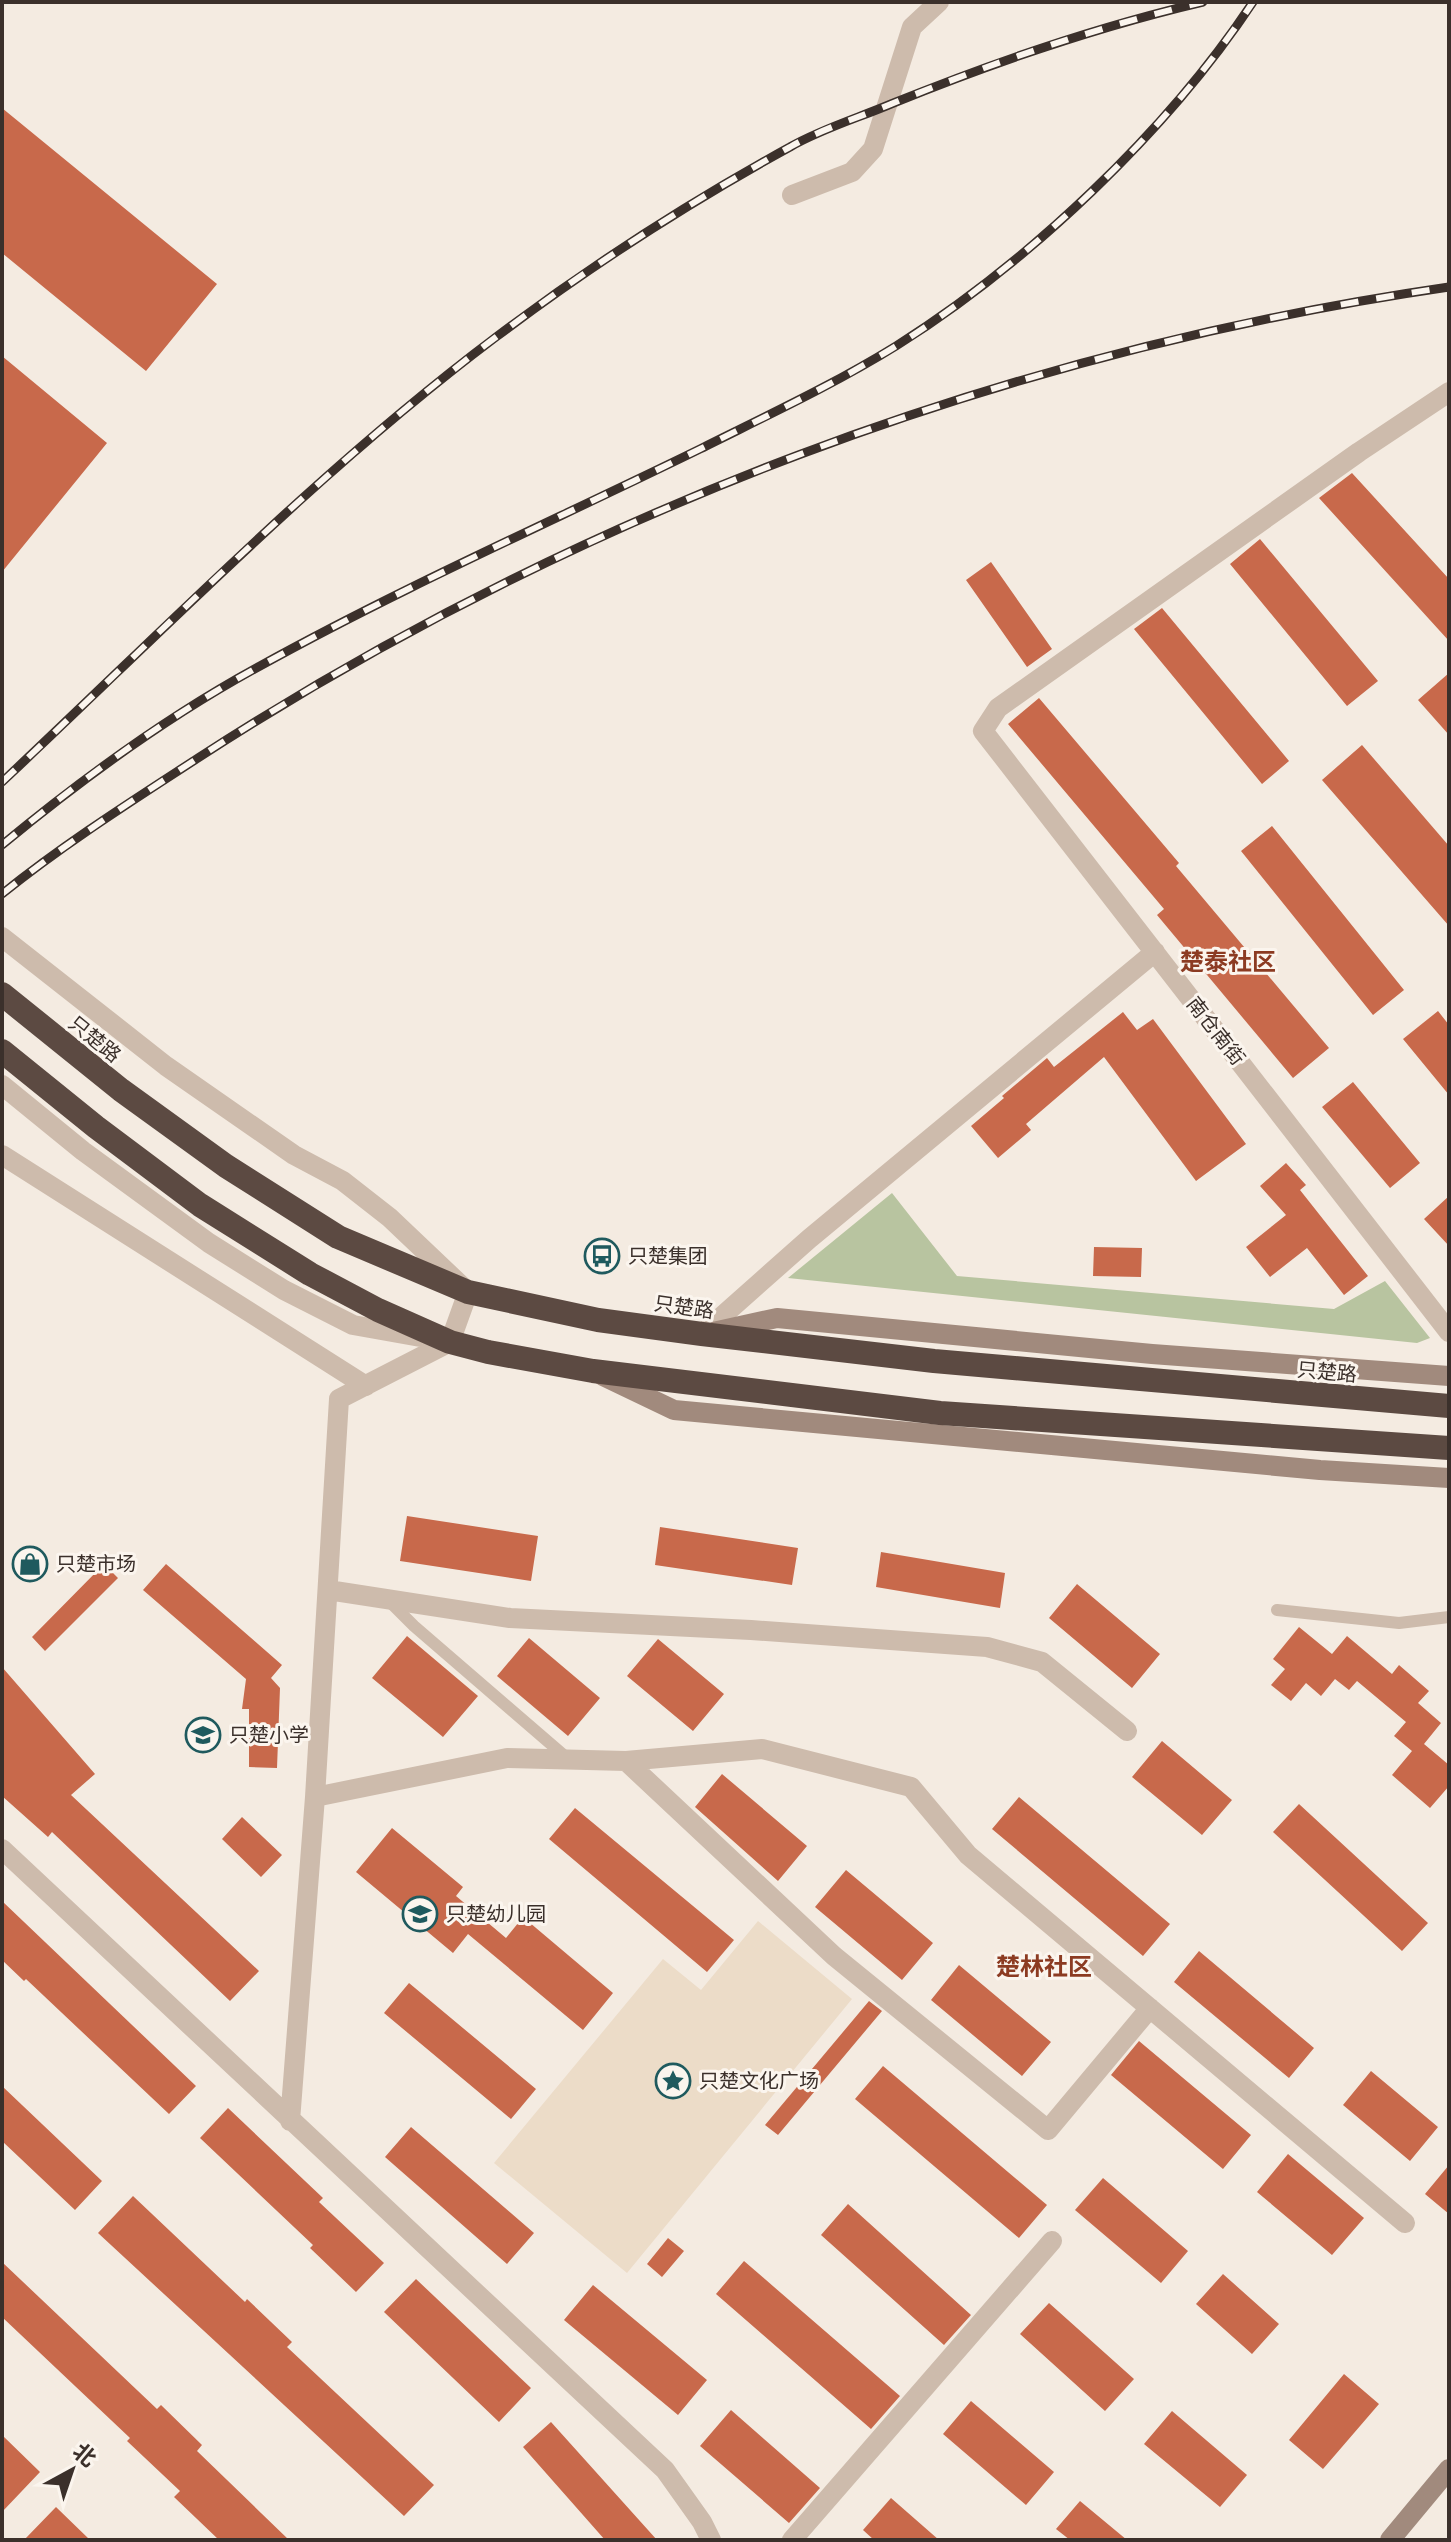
<svg xmlns="http://www.w3.org/2000/svg" width="1451" height="2542" viewBox="0 0 1451 2542" font-family="'Archivo Narrow','Noto Sans SC',sans-serif">
<rect width="100%" height="100%" fill="#f4ebe1"/>
<path fill="#b8c4a0" d="M892,1193L957,1276L1334,1309L1385,1281L1430,1338L1417,1343L788,1278Z"/>
<path fill="#ecdcc8" d="M758,1921L852,1999L627,2273L494,2163L663,1959L701,1990Z"/>
<path fill="#c8694b" d="M2,108L217,284L146,371L2,253Z
M2,356L107,443L2,572Z
M1352,473L1449,579V641L1319,498Z
M1260,539L1378,681L1347,706L1230,564Z
M991,562L1052,649L1027,667L966,580Z
M1162,608L1289,761L1262,784L1134,629Z
M1449,673V735L1418,700Z
M1039,698L1179,863L1176,866L1329,1048L1293,1078L1157,915L1164,909L1008,724Z
M1362,745L1449,846V926L1322,780Z
M1272,826L1404,990L1373,1015L1241,851Z
M1438,1011L1449,1025V1095L1403,1039Z
M1123,1012L1137,1030L1153,1019L1246,1144L1196,1181L1104,1057L1026,1124L1031,1130L998,1158L971,1126L1004,1098L1002,1096L1047,1058L1054,1067Z
M1353,1082L1420,1163L1390,1188L1322,1107Z
M1286,1163L1306,1185L1300,1190L1368,1276L1344,1295L1307,1248L1270,1277L1246,1247L1286,1215L1260,1186Z
M1449,1196V1246L1424,1219Z
M1094,1247L1142,1248L1141,1277L1093,1276Z
M407,1516L538,1536L531,1581L400,1561Z
M660,1527L798,1548L792,1585L655,1565Z
M881,1552L1005,1573L1000,1608L876,1587Z
M104,1564L118,1578L45,1651L32,1637Z
M166,1564L282,1665L271,1678L280,1688L277,1768L249,1767V1709H242L246,1679L143,1590Z
M1077,1584L1160,1654L1132,1688L1049,1618Z
M1299,1627L1332,1654L1347,1636L1392,1674L1399,1665L1429,1691L1418,1703L1441,1723L1424,1744L1449,1765V1786L1430,1808L1392,1775L1412,1751L1394,1736L1406,1722L1357,1681L1349,1690L1335,1679L1321,1696L1306,1683L1291,1701L1271,1685L1285,1669L1273,1659Z
M407,1636L478,1696L443,1737L372,1678Z
M529,1638L600,1698L568,1736L497,1676Z
M658,1639L724,1694L693,1731L627,1676Z
M2,1667L95,1774L71,1795L259,1971L230,2001L52,1832L48,1837L2,1796Z
M1162,1741L1232,1800L1202,1835L1132,1777Z
M722,1774L807,1846L778,1881L695,1807Z
M1019,1797L1170,1924L1143,1956L992,1829Z
M1299,1804L1428,1923L1402,1951L1273,1832Z
M575,1808L734,1940L707,1972L549,1839Z
M242,1817L282,1855L261,1877L222,1839Z
M392,1828L463,1887L456,1896L506,1938L523,1917L613,1993L583,2030L468,1934L453,1953L356,1872Z
M846,1870L933,1943L902,1980L815,1907Z
M2,1901L196,2086L169,2114L26,1979L24,1981L2,1960Z
M1199,1951L1314,2048L1289,2078L1174,1982Z
M959,1965L1051,2042L1022,2076L931,2000Z
M409,1983L536,2089L511,2119L384,2013Z
M869,2001L882,2011L778,2135L765,2125Z
M1139,2041L1251,2135L1223,2169L1111,2075Z
M883,2066L1047,2205L1019,2238L855,2099Z
M1371,2071L1438,2127L1410,2161L1343,2105Z
M2,2086L102,2181L75,2210L2,2141Z
M228,2108L323,2198L319,2202L384,2263L356,2292L310,2248L313,2245L200,2138Z
M411,2127L534,2233L507,2264L385,2157Z
M1288,2154L1364,2218L1332,2255L1257,2192Z
M1449,2165V2214L1425,2194Z
M1103,2178L1188,2251L1161,2283L1075,2210Z
M133,2196L245,2302L247,2299L292,2342L287,2347L434,2485L404,2516L98,2233Z
M848,2204L971,2315L944,2345L821,2235Z
M668,2238L684,2251L662,2277L647,2264Z
M744,2261L900,2396L871,2429L716,2294Z
M2,2262L157,2409L161,2405L202,2445L197,2451L289,2540H219L174,2497L180,2491L127,2441L130,2438L2,2317Z
M1223,2274L1279,2324L1252,2354L1196,2304Z
M416,2279L531,2388L499,2422L384,2312Z
M593,2285L707,2380L678,2415L564,2320Z
M1049,2303L1134,2379L1105,2411L1020,2334Z
M1344,2374L1379,2404L1323,2469L1289,2440Z
M971,2401L1054,2472L1026,2505L943,2434Z
M731,2410L820,2488L789,2523L700,2446Z
M1172,2411L1247,2475L1220,2507L1144,2444Z
M551,2422L657,2540H605L523,2447Z
M2,2435L40,2472L2,2512Z
M891,2498L939,2540H874L863,2530Z
M1080,2501L1127,2540H1070L1056,2529Z
M56,2507L90,2540H24Z"/>
<g fill="none" stroke-linecap="round" stroke-linejoin="round">
<path stroke="#cdbbac" stroke-width="12" d="M389,1601L414,1626L567,1758
M1277,1610L1399,1623L1449,1617"/>
<path stroke="#cdbbac" stroke-width="20" d="M792,195L852,172L873,149L912,27L939,2
M1449,392L1359,452L998,708L983,731L1449,1332
M2,937L166,1066L294,1155L343,1181L389,1217L468,1292L450,1342L339,1399L315,1797L290,2121
M2,1085L83,1151L209,1243L284,1290L353,1325L426,1338
M2,1155L366,1386
M702,1334L809,1239L1155,952
M328,1590L510,1618L751,1630L987,1647L1042,1662L1127,1731
M626,1761L834,1956L1048,2130L1150,2008
M315,1797L507,1758L626,1761L762,1749L911,1787L968,1855L1405,2223
M2,1849L665,2470L702,2522L711,2540
M792,2540L1052,2241"/>
<path stroke="#a18a7d" stroke-width="20" d="M713,1332L777,1318L1152,1354L1449,1376
M603,1376L674,1410L1320,1470L1449,1478
M1390,2540L1449,2469"/>
<path stroke="#5c4a42" stroke-width="24" d="M2,994L121,1090L226,1166L338,1237L468,1292L598,1320L702,1334L934,1361L1449,1406
M2,1051L96,1127L200,1205L310,1274L378,1310L450,1342L488,1352L593,1371L940,1413L1449,1448"/>
<g stroke="#3b302b" stroke-width="9">
<path id="rail" d="M2,782C163,631 319,470 496,337C589,267 688,203 790,147C821,129 858,118 891,104C992,63 1096,27 1203,2
M2,845C83,778 168,716 260,666C403,587 553,521 700,449C766,416 833,385 896,346C1029,262 1166,133 1253,2
M2,894C64,844 132,801 198,758C574,514 1006,351 1449,287"/>
</g>
<use href="#rail" stroke="#fbf5ee" stroke-width="6" stroke-dasharray="18" stroke-linecap="butt"/>
</g>
<defs>
<g id="bus-ring" transform="scale(1.8)"><circle r="9.5" fill="#fbf5ee" stroke="#1f5a5e" stroke-width="1.5"/><path d="M-5-6H5V4H4V6H2V4H-2V6H-4V4H-5ZM-3.5-4V0h7V-4ZM-3.5 1.2v1.5H-2V1.2ZM2 1.2v1.5H3.5V1.2Z" fill="#1f5a5e"/></g>
<g id="shop-ring" transform="scale(1.8)"><circle r="9.5" fill="#fbf5ee" stroke="#1f5a5e" stroke-width="1.5"/><path d="M-5-2.5h2.3a2.7 3.5 0 0 1 5.4 0H5L5.5 6h-11ZM-1.5-2.5h3a1.5 2.3 0 0 0-3 0Z" fill="#1f5a5e"/></g>
<g id="school-ring" transform="scale(1.8)"><circle r="9.5" fill="#fbf5ee" stroke="#1f5a5e" stroke-width="1.5"/><path d="M0-5L7-2L0 1L-7-2ZM-4 1L0 2.5L4 1V4Q0 6-4 4Z" fill="#1f5a5e"/></g>
<g id="sight-ring" transform="scale(1.8)"><circle r="9.5" fill="#fbf5ee" stroke="#1f5a5e" stroke-width="1.5"/><path d="M0-6L1.8-2.2L6-1.7L2.9 1.2L3.7 5.4L0 3.3L-3.7 5.4L-2.9 1.2L-6-1.7L-1.8-2.2Z" fill="#1f5a5e"/></g>
</defs>
<g fill-rule="evenodd">
<use href="#bus-ring" x="602" y="1256"/>
<use href="#shop-ring" x="30" y="1564"/>
<use href="#school-ring" x="203" y="1735"/>
<use href="#school-ring" x="420" y="1914"/>
<use href="#sight-ring" x="673" y="2081"/>
</g>
<g text-anchor="middle" stroke-width="6" stroke-linejoin="round" paint-order="stroke">
<g font-size="20" fill="#3b302b" stroke="#fbf5ee">
<text transform="translate(1216 1031) rotate(52)" y="7">南仓南街</text>
<text transform="translate(95 1039) rotate(39)" y="7">只楚路</text>
<text transform="translate(684 1307) rotate(8)" y="7">只楚路</text>
<text transform="translate(1327 1372) rotate(5)" y="7">只楚路</text>
</g>
<g font-size="20" fill="#3b302b" stroke="#fbf5ee" text-anchor="start">
<text x="628" y="1263">只楚集团</text>
<text x="56" y="1571">只楚市场</text>
<text x="229" y="1742">只楚小学</text>
<text x="446" y="1921">只楚幼儿园</text>
<text x="699" y="2088">只楚文化广场</text>
</g>
<g font-size="24" font-weight="bold" fill="#8c3b22" stroke="#fbf5ee">
<text x="1228" y="970">楚泰社区</text>
<text x="1044" y="1975">楚林社区</text>
</g>
</g>
<rect width="1451" height="2542" fill="none" stroke="#3b302b" stroke-width="8"/>
<g transform="translate(72 2470) rotate(40)" stroke="#fbf5ee" stroke-width="6" paint-order="stroke">
<path d="M0-6L14 30L0 20L-14 30Z" fill="#3b302b"/>
<text y="-12" font-size="22" font-weight="bold" text-anchor="middle" fill="#3b302b">北</text>
</g>
</svg>
